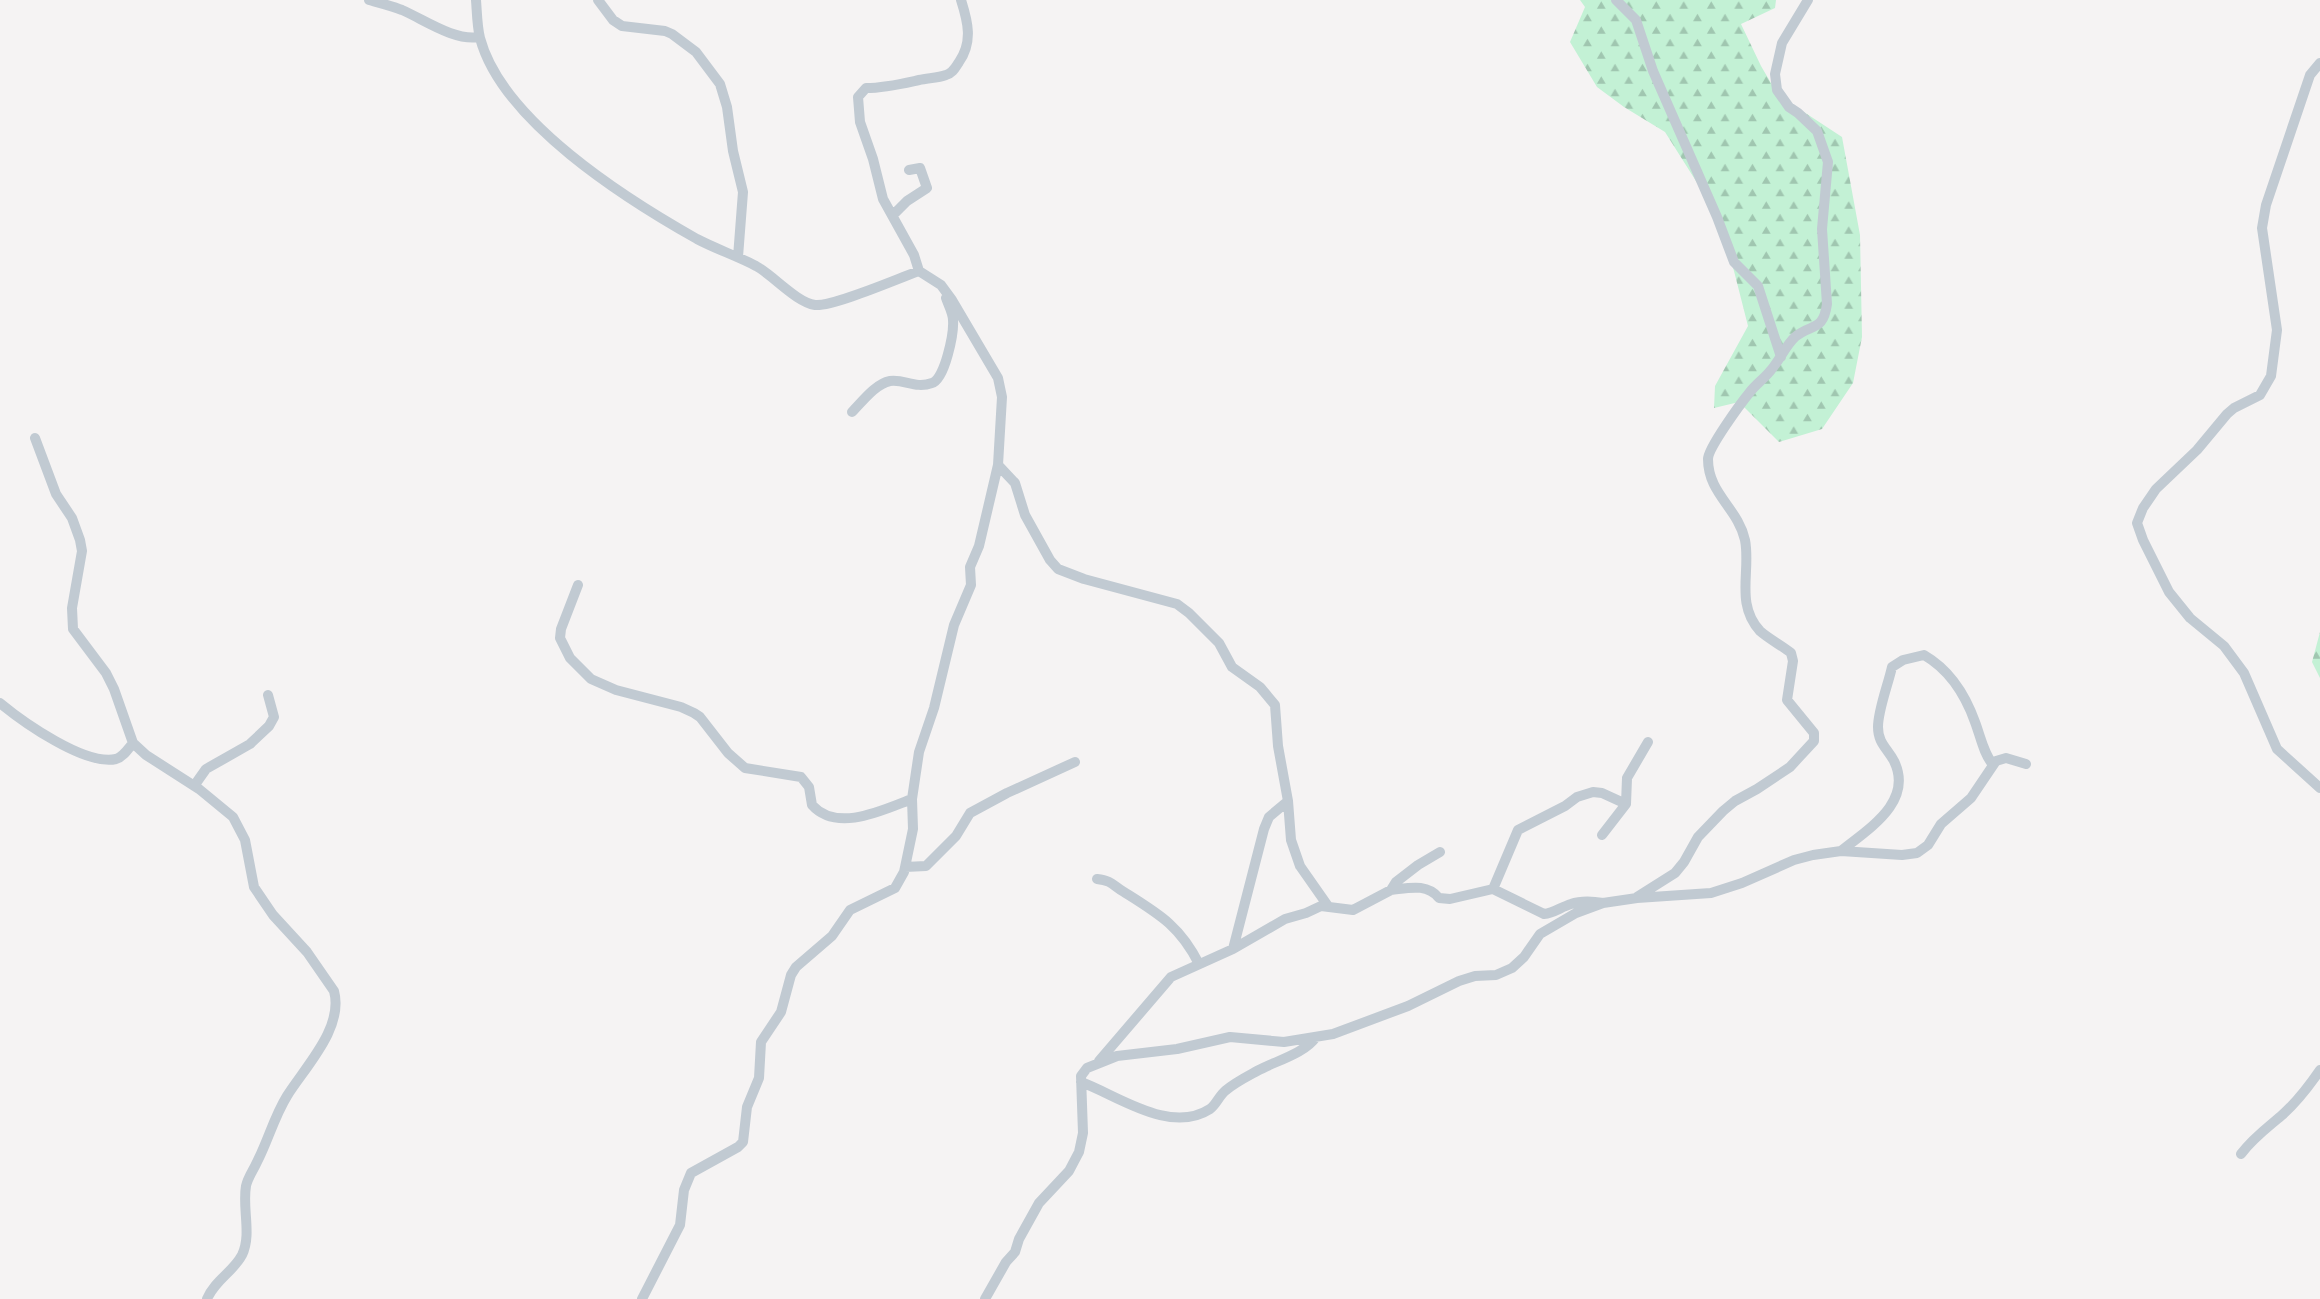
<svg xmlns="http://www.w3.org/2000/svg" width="2320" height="1299" viewBox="0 0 2320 1299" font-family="Jost,sans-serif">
<defs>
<pattern id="forest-firs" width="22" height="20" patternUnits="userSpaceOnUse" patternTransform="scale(1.25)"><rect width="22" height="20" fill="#c3f1d5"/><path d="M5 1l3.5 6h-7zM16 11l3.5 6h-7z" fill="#a0c6b0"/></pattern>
</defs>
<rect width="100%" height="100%" fill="#f5f3f3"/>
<path fill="url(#forest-firs)" d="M1580,0H1776L1775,8L1741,24L1761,66L1778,95L1842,137L1860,235L1862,337L1853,383L1822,429L1779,442L1739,402L1714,408L1715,386L1748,326L1734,271L1724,240L1701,189L1665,132L1624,107L1597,87L1570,42L1585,7Z
M2320,632V678L2312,662Z"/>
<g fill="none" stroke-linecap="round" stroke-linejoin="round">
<path stroke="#c1cad2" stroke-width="10" d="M369,0C380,3 392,6 402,10C425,20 454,41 479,37
M476,0C477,12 477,26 480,38C502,121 626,199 697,239C716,249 737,256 756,266C774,276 796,302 815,305C833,307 899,278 919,271L941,285L952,300L998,378L1002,397L998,465L979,546L970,567L971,585L954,625L934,708L919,752L912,799L913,829L904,872L895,888L850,910L832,936L796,967L791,975L781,1012L761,1042L759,1078L747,1107L743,1142L738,1147L691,1173L684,1190L680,1225L642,1299
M598,0L613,20L622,26L665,31L672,34L696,52L720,84L727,107L733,151L743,192L738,257
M1616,0L1636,20L1653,71L1717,217L1734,262L1758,286L1781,357
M2320,63L2310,75L2266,205L2262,228L2277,330L2271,376L2260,395L2234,408L2227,414L2197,450L2156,489L2143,508L2137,523L2143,540L2169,592L2190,618L2224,646L2244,673L2277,749L2320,788
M893,215L907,201L927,188L920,168L909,170
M919,271L914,255L883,199L873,159L860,122L858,97L866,88C885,88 901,84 919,80C928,78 938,78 946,75C953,73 955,68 959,62C973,42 968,22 961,0
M852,412C862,402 875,384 890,381C905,379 915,389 932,383C945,379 954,333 953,320C953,313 948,304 946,298
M35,438L56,494L72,518L80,540L82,551L72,608L73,629L106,673L114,689L133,743L146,755L199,789L233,817L245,840L254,887L273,915L307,952L334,991C344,1028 305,1067 287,1096C274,1117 268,1141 257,1162C253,1171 248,1177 246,1186C242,1208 252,1235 242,1255C233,1272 215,1280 207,1299
M998,465L1015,483L1025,515L1050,560L1058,569L1084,579L1177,604L1189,613L1219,643L1232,667L1260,687L1275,705L1278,746L1288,801L1269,817L1264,829L1233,949
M578,585L561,629L560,638L570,658L591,679L616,690L681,707L694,713L700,717L728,753L745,768L801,777L809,787L812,805C837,833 883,810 912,799
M0,703C23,722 85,766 116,759C123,757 128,749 133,743
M194,786L206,769L250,744L269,726L274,717L268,695
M1288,801L1291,840L1300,866L1328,906
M1602,835L1626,804
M1841,851C1868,829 1914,802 1894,761C1887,748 1878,743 1878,727C1878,710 1888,685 1892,667L1903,660L1924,655C1950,670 1965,694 1975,722C1981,738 1983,752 1993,765
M905,867L926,866L956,836L970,813L1007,793L1075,762
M1097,879C1113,881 1112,885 1124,892C1159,914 1180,926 1199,964
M1493,889L1518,830L1565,806L1577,797L1593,792L1602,793L1626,804L1627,778L1648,742
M1391,890C1409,888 1427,883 1439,898L1450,899L1493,889L1544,914C1554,913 1561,907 1571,904C1582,900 1592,901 1603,903
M1637,897L1675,873L1684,862L1698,837L1723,811L1735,801L1757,789L1790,767L1814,741V733L1787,700L1793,661L1791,653C1781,645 1769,639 1760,631C1735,604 1751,571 1745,540C1738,508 1708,494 1708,459C1708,448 1741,403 1750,392C1756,384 1765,378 1771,370C1779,361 1786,345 1795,337C1812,323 1823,332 1827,304L1822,229L1828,162L1817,131L1798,113L1789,107L1777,90L1775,74L1782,43L1808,0
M1099,1061L1171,977L1233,949L1285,919L1306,913L1321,906L1353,910L1391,890L1396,882L1418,865L1440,852
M1081,1082C1117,1095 1170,1135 1210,1109C1216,1105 1219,1096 1225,1091C1234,1083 1246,1077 1257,1071C1275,1061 1304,1054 1316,1037
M2241,1154C2253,1138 2267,1128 2281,1116C2296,1103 2309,1086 2320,1070
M985,1299L1006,1262L1015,1252L1019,1239L1039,1203L1069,1171L1079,1152L1083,1133L1081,1076L1087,1068L1117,1056L1177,1049L1230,1037L1284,1042L1333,1034L1408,1006L1459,981L1475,976L1496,975L1512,968L1524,957L1540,934L1576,913L1603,903L1637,898L1711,893L1742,883L1794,860L1813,855L1841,851L1902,855L1917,853L1928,845L1941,824L1971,798L1996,761L2006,758L2026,764"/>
</g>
</svg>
